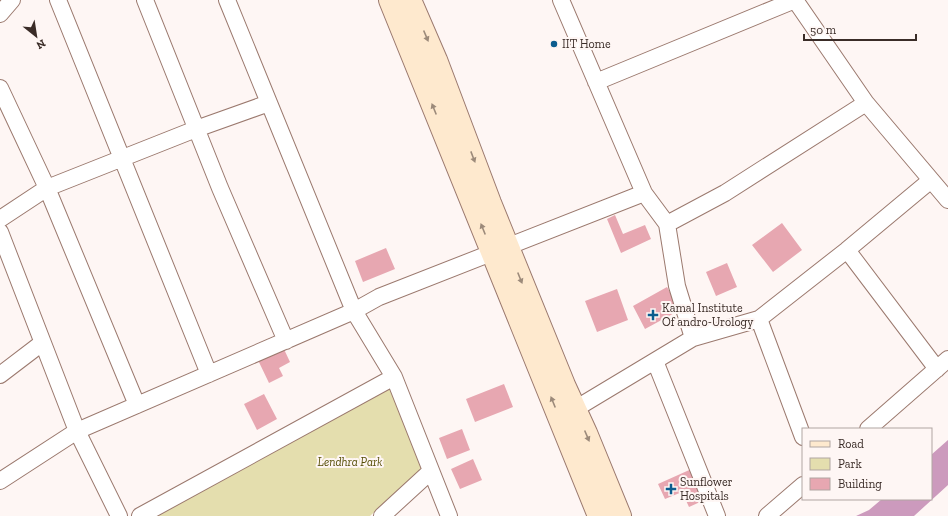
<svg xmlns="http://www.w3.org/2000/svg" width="948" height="516" viewBox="0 0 948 516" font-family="'Zilla Slab',serif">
<rect width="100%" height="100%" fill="#fef6f4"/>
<path fill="#e4deae" d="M394,377L428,463L370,516H139Z"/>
<path fill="#cc9abd" d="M948,440V485L914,516H856L869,510L882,499H931V455Z"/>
<path fill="#e7a7b1" d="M615,215L623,234L645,225L651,239L621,253L607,219Z
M782,223L802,250L773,272L752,245Z
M386,248L395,269L363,282L355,261Z
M727,263L737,287L716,296L706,272Z
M667,287L680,310L645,329L633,306Z
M617,289L628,320L597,332L585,301Z
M282,345L290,362L279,368L283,376L269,383L257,358Z
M504,384L513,407L475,422L466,399Z
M264,394L277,419L257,430L244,404Z
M462,429L470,450L447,459L439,438Z
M473,459L482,480L460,489L451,469Z
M696,467L709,498L689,507L682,492L665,499L658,484Z"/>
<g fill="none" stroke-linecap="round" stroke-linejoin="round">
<g stroke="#9b796e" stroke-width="18">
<path id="street" d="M58,0L209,374
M145,0L220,188L286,341
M227,0L354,311L394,377L449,516
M561,0L644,193
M795,0L866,103
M0,14L12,0
M596,82L795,0
M0,88L47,188L137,405
M0,219L47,188L196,129L269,103
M667,224L725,193L866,103L948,200
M0,232L77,431L119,516
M847,250L937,369
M759,319L847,250L931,180
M693,338L759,319L803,437
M655,361L717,516
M0,375L42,343
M868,429L948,359
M0,481L77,431L354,311L379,297L644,193L667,224L677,286L693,338L575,409
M140,516L394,377
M382,516L431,471
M767,516L803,485"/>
</g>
<g stroke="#9b796e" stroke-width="24">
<path id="secondary" d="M390,0L599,516
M410,0L436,60L490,203L564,385L586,433L620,516"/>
</g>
<use href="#street" stroke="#fff" stroke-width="16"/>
<use href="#secondary" stroke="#fee9ce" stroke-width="22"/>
</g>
<defs><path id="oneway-solid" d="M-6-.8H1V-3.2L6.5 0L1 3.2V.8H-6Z"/></defs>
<g fill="#9c8a7a">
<use href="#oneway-solid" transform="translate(426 36) rotate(67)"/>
<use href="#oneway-solid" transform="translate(434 109) rotate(-112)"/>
<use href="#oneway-solid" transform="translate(473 157) rotate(69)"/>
<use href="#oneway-solid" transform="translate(483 229) rotate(-112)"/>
<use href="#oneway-solid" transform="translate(520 278) rotate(68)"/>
<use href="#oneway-solid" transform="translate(553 402) rotate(-112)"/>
<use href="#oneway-solid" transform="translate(587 436) rotate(67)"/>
</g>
<g fill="#0b5c8e" stroke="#fef6f4" stroke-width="1.5">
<circle cx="554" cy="44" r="4"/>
<path d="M651 309h4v4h4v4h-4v4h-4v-4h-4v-4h4z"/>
<path d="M669 483h4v4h4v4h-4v4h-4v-4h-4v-4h4z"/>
</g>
<g text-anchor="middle" stroke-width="4" stroke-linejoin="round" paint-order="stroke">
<g font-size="12" fill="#3a2c27" stroke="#fef6f4" text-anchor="start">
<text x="562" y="48">IIT Home</text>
<text x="662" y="312">Kamal Institute<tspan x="662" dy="14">Of andro-Urology</tspan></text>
<text x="680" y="486">Sunflower<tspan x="680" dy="14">Hospitals</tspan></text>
</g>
<g font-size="12" font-style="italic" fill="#554d05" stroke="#fef6f4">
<text x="350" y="466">Lendhra Park</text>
</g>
</g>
<rect x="802" y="428" width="130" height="72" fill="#fef6f4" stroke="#b0a5a2"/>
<rect x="810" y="441" width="20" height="6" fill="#fee9ce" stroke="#b0a5a2"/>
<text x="838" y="448" font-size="12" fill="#3a2c27">Road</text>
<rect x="810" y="458" width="20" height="12" fill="#e4deae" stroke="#b0a5a2"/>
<text x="838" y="468" font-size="12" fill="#3a2c27">Park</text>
<rect x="810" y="478" width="20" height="12" fill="#e7a7b1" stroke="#b0a5a2"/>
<text x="838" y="488" font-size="12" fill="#3a2c27">Building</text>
<g transform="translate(36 36) rotate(150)" stroke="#fef6f4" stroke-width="3" paint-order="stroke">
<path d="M0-3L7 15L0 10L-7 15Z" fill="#3a2c27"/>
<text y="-6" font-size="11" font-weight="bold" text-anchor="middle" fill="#3a2c27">N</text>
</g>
<path d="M804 34v6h112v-6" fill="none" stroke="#3a2c27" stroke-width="2"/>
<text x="810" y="34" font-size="12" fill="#3a2c27" stroke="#fef6f4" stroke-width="3" paint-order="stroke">50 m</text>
</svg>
